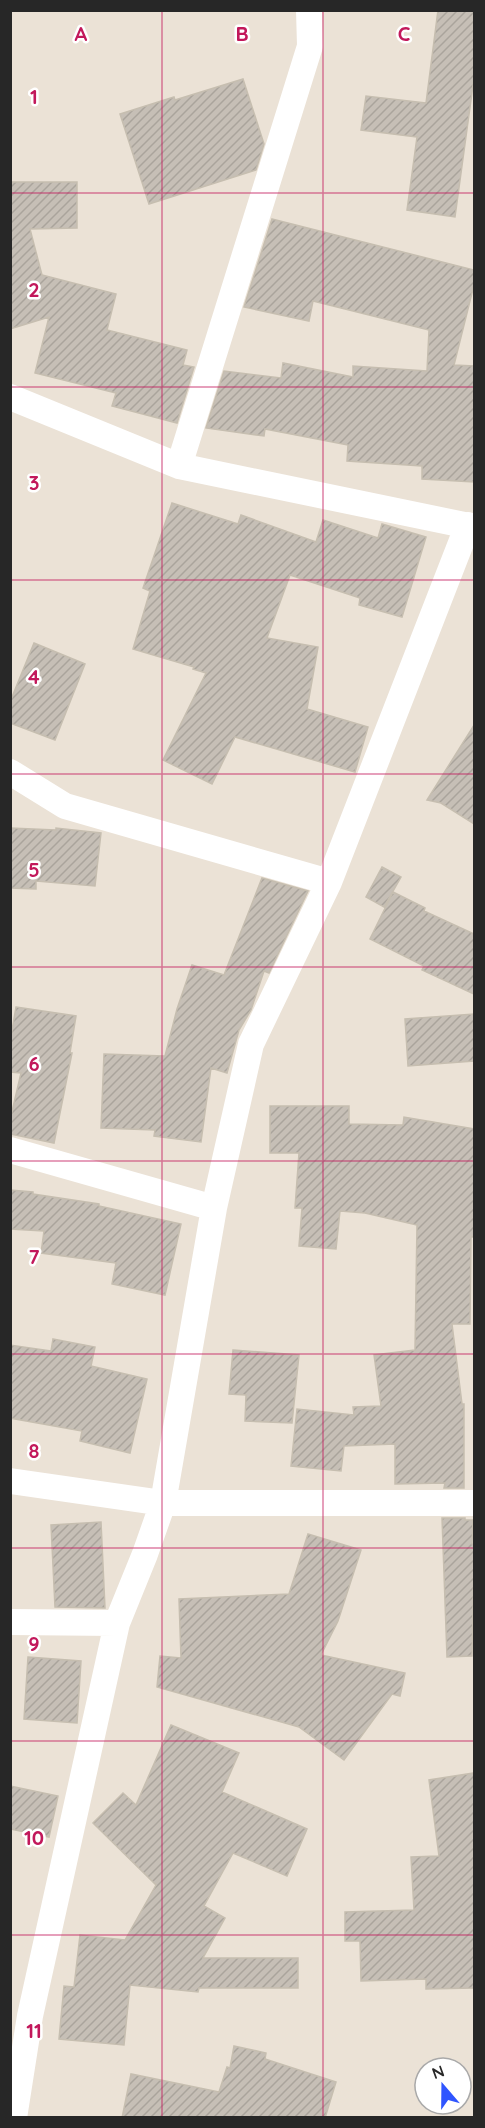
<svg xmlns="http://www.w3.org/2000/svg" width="485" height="2128" viewBox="0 0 485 2128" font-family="Quicksand,sans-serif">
<defs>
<pattern id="building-hatch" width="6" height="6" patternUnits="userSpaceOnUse" patternTransform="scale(1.5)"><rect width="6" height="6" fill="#c6bfb6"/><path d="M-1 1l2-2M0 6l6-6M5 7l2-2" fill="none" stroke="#aaa49c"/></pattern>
</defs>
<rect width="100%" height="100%" fill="#ebe2d6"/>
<path fill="url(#building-hatch)" stroke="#c6beb0" stroke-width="1.5" d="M438,10H474V78L455,217L407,210L417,137L361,130L366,96L426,103Z
M243,79L264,144L256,170L149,204L120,114L174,97L175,100Z
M10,182H77V228L30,229L42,275L116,294L107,330L187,350L183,365L194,367L177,423L112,406L116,393L35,373L49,317L10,329Z
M272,219L474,270V285L454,365L474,366V482L422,479V466L347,461L348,445L265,429L264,436L206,428L224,371L281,378L283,363L353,377V366L427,371L429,330L313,301L309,321L244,307Z
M172,503L238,524L241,515L316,542L323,520L378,538L382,524L426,537L402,617L359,605L360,598L290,575L267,638L318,647L307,709L368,727L355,772L235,737L212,784L163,760L206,673L193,669L194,667L133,649L150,591L143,588Z
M34,643L85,664L55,740L10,723V702Z
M474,725V824L441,803L427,800Z
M10,828L56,830V828L101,833L95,886L36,881V889L10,888Z
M382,867L401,877L384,907L366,897Z
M262,878L308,891L269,973L264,971L251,1010L239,1030L227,1073L211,1068L201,1142L154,1136L155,1130L101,1128L104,1054L165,1056L177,1009L192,965L224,975Z
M393,892L425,908L424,911L474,934V994L422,970L424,966L370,939Z
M16,1007L76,1016L70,1053H72L54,1143L10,1134V1120L21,1073L10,1072V1042Z
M474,1014V1061L408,1066L405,1019Z
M270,1106H349V1124L403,1125L404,1117L474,1129V1237H471L470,1324H452L462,1404H464V1488H444L445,1483L395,1484V1444L344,1446L341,1471L291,1466L297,1409L354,1415L353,1407L381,1406L374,1355L415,1350L417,1225L365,1213L340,1211L336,1249L299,1246L302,1208H295L299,1153H270Z
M10,1190L33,1192V1194L99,1204V1206L181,1224L165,1295L112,1284L116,1263L41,1253L44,1231L10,1229Z
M53,1339L95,1347L91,1366L147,1379L130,1453L80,1441L82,1431L10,1418V1345L51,1351Z
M233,1350L299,1355L292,1423L245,1421L246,1395L229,1394Z
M442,1518H465V1520H473L472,1544H474V1564L472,1656L447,1657Z
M101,1522L105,1608L55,1607L51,1525Z
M308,1534L361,1550L338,1621L321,1655L405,1673L400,1696L392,1694L344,1760L299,1727L157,1687L160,1656L181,1658L179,1599L289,1594Z
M28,1657L81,1661L77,1723L24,1719Z
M171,1725L239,1753L222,1792L307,1829L287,1876L233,1853L204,1906L225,1918L203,1958H298V1988H199L198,1992L130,1985L124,2045L59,2039L64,1986L74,1987L80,1935L125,1940L156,1885L93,1823L123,1793L136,1805Z
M474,1773V1988L426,1989V1979L361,1981L360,1941H345V1912L414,1910L411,1857L439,1856L429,1780Z
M10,1786L58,1796L49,1837L10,1829Z
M234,2046L266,2053L265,2059L336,2082L325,2118H122L131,2074L219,2092L227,2067L230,2068Z"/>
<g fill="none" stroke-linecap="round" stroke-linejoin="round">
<path stroke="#fff" stroke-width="26" d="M10,397L179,466L474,527
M179,466L310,46L309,10
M10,772L65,806L329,882
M10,1150L214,1208
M10,1481L163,1503H474
M10,1622L117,1623
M14,2118L30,2016L117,1623L145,1554L163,1503L214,1208L251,1044L329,882L468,525"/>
</g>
<path fill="none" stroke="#c2185b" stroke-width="1.5" stroke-opacity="0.55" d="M162,10V2118M323,10V2118M10,193H474M10,387H474M10,580H474M10,774H474M10,967H474M10,1161H474M10,1354H474M10,1548H474M10,1741H474M10,1935H474"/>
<g font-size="20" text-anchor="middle" font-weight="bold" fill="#c2185b" stroke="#fff" stroke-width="5" stroke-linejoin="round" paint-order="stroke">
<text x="81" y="41">A</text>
<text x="242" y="41">B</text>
<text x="404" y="41">C</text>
<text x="34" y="104">1</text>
<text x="34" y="297">2</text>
<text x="34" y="490">3</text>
<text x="34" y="684">4</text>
<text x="34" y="877">5</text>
<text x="34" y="1071">6</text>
<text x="34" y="1264">7</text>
<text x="34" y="1458">8</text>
<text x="34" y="1651">9</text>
<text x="34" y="1845">10</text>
<text x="34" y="2038">11</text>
</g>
<rect width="485" height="2128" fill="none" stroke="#272727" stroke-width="24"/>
<g transform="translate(443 2086) rotate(340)"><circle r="28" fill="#ffffff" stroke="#a9a9a9" stroke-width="1.5"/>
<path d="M0-4.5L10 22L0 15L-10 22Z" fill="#2f55ff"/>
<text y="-9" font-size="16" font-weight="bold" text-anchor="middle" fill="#272727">N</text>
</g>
</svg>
